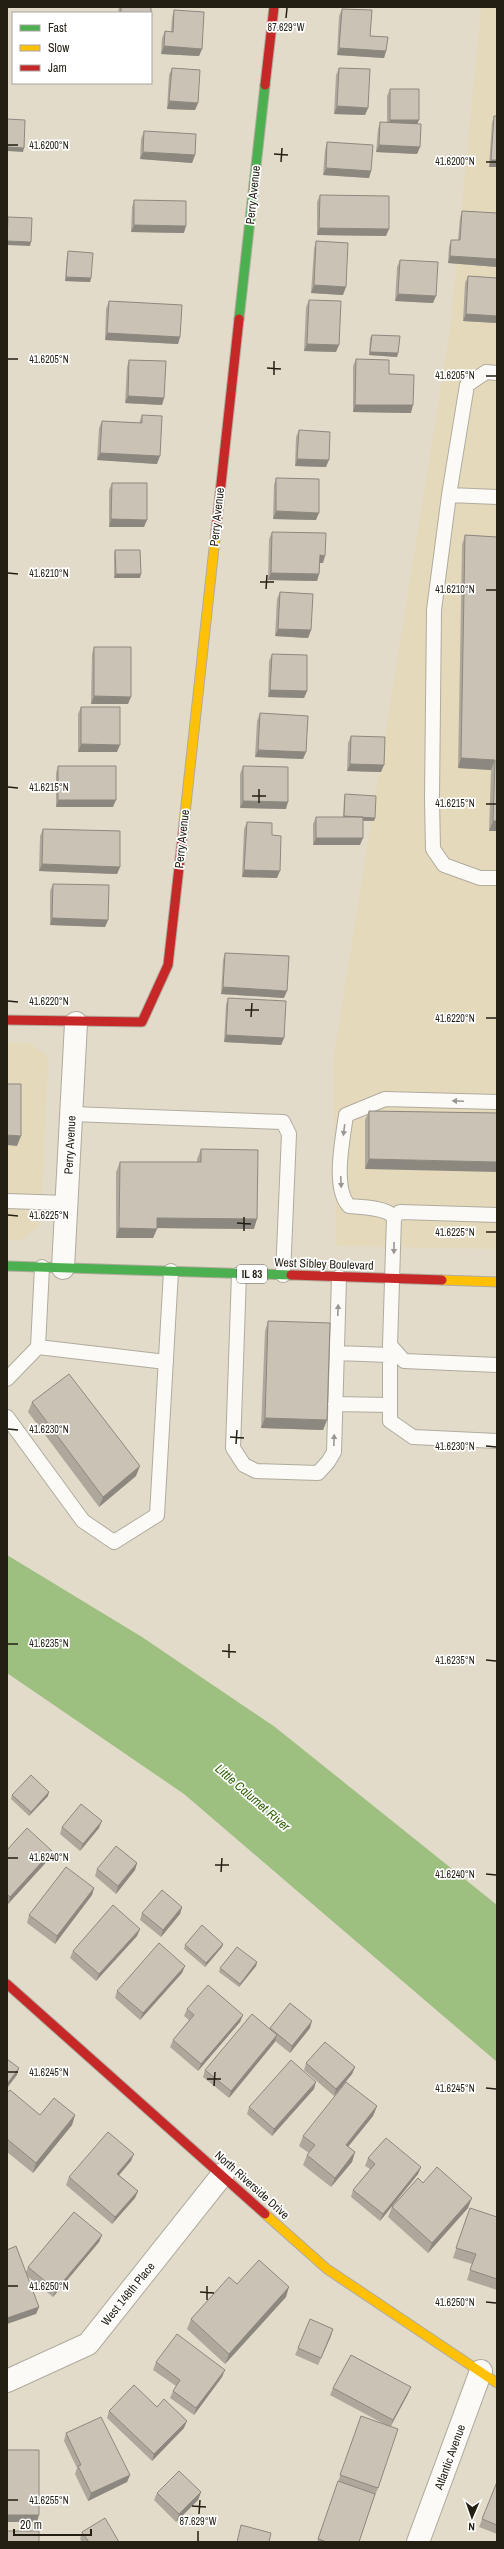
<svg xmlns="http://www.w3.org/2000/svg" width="504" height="2549" viewBox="0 0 504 2549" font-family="'Archivo Narrow',sans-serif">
<rect width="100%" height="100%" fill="#e2dbca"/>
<path fill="#e5d9bc" d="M481,7H497V1249L336,1246L333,1060L450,330Z
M7,1042L30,1043L48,1057L41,1223L22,1240H7Z"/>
<path fill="#9dbf80" d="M7,1555L142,1637L275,1727L497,1905V2062L184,1794L7,1673Z"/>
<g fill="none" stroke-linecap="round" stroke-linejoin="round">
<g stroke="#b0ab9d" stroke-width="16">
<path id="lane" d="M497,373L486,372L467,385L449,495L434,610L432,799L433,849L444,865L480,878H497
M449,495L497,497
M72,1114L283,1122L289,1134L283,1275
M7,1201L67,1203
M497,1215L400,1212L394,1217L390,1345L404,1361L497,1365
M394,1217C386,1207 361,1207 349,1206C332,1188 343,1138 346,1115L385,1099L497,1102
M239,1274L233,1448L244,1465L256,1471L318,1473L328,1462L334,1452L339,1277
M390,1345V1421L413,1437L497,1441
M38,1347L166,1362
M337,1353L389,1355
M7,1379L38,1347L42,1267
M335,1404L389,1405
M7,1417L83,1521L114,1542L157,1515L171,1271"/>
</g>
<g stroke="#b0ab9d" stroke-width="24">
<path id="street" d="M63,1268L76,1023
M7,2381L88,2344L223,2174
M418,2542L481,2371"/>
</g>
<g stroke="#b0ab9d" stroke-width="11">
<path id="fast" d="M239,319L265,85
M7,1266L291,1275"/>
</g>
<g stroke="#b0ab9d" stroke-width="11">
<path id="slow" d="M184,823L216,530
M442,1280L497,1282
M265,2214L327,2269L497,2383"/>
</g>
<g stroke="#b0ab9d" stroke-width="11">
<path id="jam" d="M265,85L274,7
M216,530L239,319
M7,1020L142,1022L168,965L184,823
M291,1275L442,1280
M7,1984L265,2214"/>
</g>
<use href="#lane" stroke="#fbfaf7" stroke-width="14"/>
<use href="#street" stroke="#fbfaf7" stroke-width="22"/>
<use href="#fast" stroke="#4caf50" stroke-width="9"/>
<use href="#slow" stroke="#ffc107" stroke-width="9"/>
<use href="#jam" stroke="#c62828" stroke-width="9"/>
</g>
<path fill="#aea79c" d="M119,7H151V13H118Z
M342,9L386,51L384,58L337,55L339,16Z
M174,10L202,49L199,56L161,54L162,38L165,31L171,32L172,18Z
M172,68L198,103L195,110L167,109L169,75Z
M339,68L368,108L365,115L334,114L336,75Z
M390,89L417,124L420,147L417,154L376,152L378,129L380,122H387V96Z
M494,116H497V167H489L492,123Z
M144,131L195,155L192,163L140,159L141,139Z
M327,142L371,171L369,178L323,175L325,150Z
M320,195L386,236L317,235V202Z
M134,200L184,233L131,232L132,207Z
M462,211L497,213V267L448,263L449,247L451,240H458L460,218Z
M316,241L343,295L311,293L314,249Z
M68,251L91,278L90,282L65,281L67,255Z
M400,260L433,303L395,301L397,267Z
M468,276L497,278V323L463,321L465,283Z
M309,300L336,352L304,351L306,307Z
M109,301L180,337L178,344L105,340L106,309Z
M372,335L398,353L397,357L369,355L370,338Z
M356,359L389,374L411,413L353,412V366Z
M129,360L164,398L162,405L125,403L127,367Z
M142,415L157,464L97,460L99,428L102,421L139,423Z
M299,430L326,467L295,466L296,437Z
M276,478L316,520L273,519L274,485Z
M112,483L144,527H109V490Z
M272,532L323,563H320L319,574L317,581L268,580L269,539Z
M465,535L497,537V831H489L491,770L458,768L462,545Z
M115,550L140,578H114V554Z
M280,592L311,630L308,638L275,636L277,599Z
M94,647L128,704H91L92,654Z
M272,654L307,691L304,698L268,697L269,661Z
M81,707L117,752H78V714Z
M260,713L306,752L303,759L255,757L257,721Z
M351,736L381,772L347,771L348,743Z
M58,766L113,807H56V773Z
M243,766L286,809L240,808V774Z
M345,794L375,818L374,821H363L360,845H313V824L316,817H343L344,798Z
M247,822L272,835L277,878L242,877L244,829Z
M43,829L120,867L117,874L39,871L40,836Z
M53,884L108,920L105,927L50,925V891Z
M225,953L284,998L221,994L223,960Z
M228,998L284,1038L281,1045L224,1042L226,1005Z
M369,1111L497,1113L365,1169V1120Z
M201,1149L254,1229L157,1228L153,1238H116V1172L120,1162H197V1159Z
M268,1321L327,1420L323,1430L261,1428L265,1331Z
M32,1402L136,1476L99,1507L28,1412Z
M12,1795L48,1796L29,1816L11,1799Z
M62,1827L99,1828L80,1851L60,1834Z
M7,1850L52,1851L50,1858L8,1904H7Z
M137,1863L135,1870L116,1894L95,1876L97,1869Z
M94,1888L92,1895L55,1944L27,1923L29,1915Z
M182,1907L180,1914L161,1937L140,1920L142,1913Z
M140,1929L137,1936L96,1981L70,1958L73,1951Z
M223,1944L222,1947L205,1967L184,1949L185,1945Z
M257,1962L256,1966L239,1987L219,1972L220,1968Z
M182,1973L140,2020L115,1998L117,1991Z
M187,2009L243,2015L240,2022L198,2071L170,2047L173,2040L189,2020L184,2016Z
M270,2028H310L290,2053L275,2041L229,2098L203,2077L205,2070L269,2029Z
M306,2063L355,2067L352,2074L334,2096L304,2070Z
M314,2089L272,2136L247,2114L249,2107Z
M7,2093L40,2115H75L72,2125L33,2173L7,2152Z
M377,2106L373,2116L348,2147L355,2152L352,2162L331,2187L303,2165L307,2155L309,2153L299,2146L303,2136Z
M368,2158L421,2167L418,2174L380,2221L351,2197L353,2190L370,2169L365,2166Z
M131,2161L119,2175L138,2191L135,2198L112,2224L66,2185L69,2177Z
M423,2183L468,2208L428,2253L388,2217L392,2207Z
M497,2217V2290L467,2280L472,2264L453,2258L466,2218Z
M102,2235L99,2242L53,2297L27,2276L39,2307L36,2314L26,2272L28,2267Z
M237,2284L286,2297L225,2364L187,2329L191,2319Z
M331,2336L318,2365L295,2355L298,2348Z
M156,2362L222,2377L194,2415L170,2398L173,2391L176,2386L153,2370Z
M333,2388L408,2394L391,2426L378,2488L375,2496V2495L359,2542H317L361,2416L386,2425L330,2395Z
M157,2407L184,2428L152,2461L107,2418L109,2411Z
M66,2433L130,2475L127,2482L88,2501L75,2474L77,2468L64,2441Z
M497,2482V2534L479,2527Z
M201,2492L198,2500L176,2522L154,2500L157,2493Z
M82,2532L119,2542H82L80,2539Z"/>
<path fill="#8d887f" d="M164,46L202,49L199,56L161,54Z
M339,48L386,51L384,58L337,55Z
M169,101L198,103L195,110L167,109Z
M337,106L368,108L365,115L334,114Z
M390,120H419L416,127H387Z
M379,145L420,147L417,154L376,152Z
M7,147L24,148L23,152L7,151Z
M143,152L195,155L192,163L140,159Z
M491,160H497V167H489Z
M326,168L371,171L369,178L323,175Z
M134,225L186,226L184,233L131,232Z
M319,228L389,229L386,236L317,235Z
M7,241L31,242L30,246L7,245Z
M450,256L497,259V267L448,263Z
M66,277L91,278L90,282L65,281Z
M314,285L346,287L343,295L311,293Z
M398,294L436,296L433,303L395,301Z
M466,314L497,316V323L463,321Z
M107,333L180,337L178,344L105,340Z
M307,344L339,345L336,352L304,351Z
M370,352L398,353L397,357L369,355Z
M128,396L164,398L162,405L125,403Z
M355,405H413L411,413L353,412Z
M100,453L160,456L157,464L97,460Z
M297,459L329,460L326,467L295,466Z
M276,511L319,513L316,520L273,519Z
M111,519L147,520L144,527H109Z
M320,555L325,556L323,563H317Z
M271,573L319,574L317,581L268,580Z
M116,574H141L140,578H114Z
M278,629L311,630L308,638L275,636Z
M270,690L307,691L304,698L268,697Z
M94,696L131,697L128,704H91Z
M81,744L120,745L117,752H78Z
M258,750L306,752L303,759L255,757Z
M461,758L495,760L491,770L458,768Z
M350,764L384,765L381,772L347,771Z
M58,800H116L113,807H56Z
M243,801L288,802L286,809L240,808Z
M344,816L375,818L374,821L342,820Z
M493,821H497V831H489Z
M316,838H363L360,845H313Z
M42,864L120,867L117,874L39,871Z
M244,870L280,871L277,878L242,877Z
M52,918L108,920L105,927L50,925Z
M223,987L287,991L284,998L221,994Z
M226,1035L284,1038L281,1045L224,1042Z
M7,1135L21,1136L17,1146L7,1145Z
M369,1159L497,1162V1172L365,1169Z
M157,1218L257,1219L254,1229L153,1228Z
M119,1228L157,1229L153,1238H116Z
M265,1418L327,1420L323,1430L261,1428Z
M140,1466L136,1476L99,1507L103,1497Z
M49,1792L48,1796L29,1816L31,1812Z
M102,1821L99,1828L80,1851L83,1844Z
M52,1851L50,1858L8,1904L10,1897Z
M137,1863L135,1870L116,1894L118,1886Z
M94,1888L92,1895L55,1944L57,1936Z
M182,1907L180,1914L161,1937L163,1930Z
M140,1929L137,1936L96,1981L99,1974Z
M223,1944L222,1947L205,1967L206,1963Z
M257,1962L256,1966L239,1987L240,1984Z
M185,1966L182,1973L140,2020L143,2013Z
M243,2015L240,2022L198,2071L201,2064Z
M312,2021L310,2028L290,2053L292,2046Z
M277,2035L275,2042L229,2098L231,2091Z
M355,2067L352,2074L334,2096L336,2089Z
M19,2068L17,2075L7,2088V2084Z
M316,2082L314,2089L272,2136L274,2129Z
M377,2106L373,2116L342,2154L346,2145Z
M75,2115L72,2125L33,2173L36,2163Z
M355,2152L352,2162L331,2187L335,2178Z
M134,2154L131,2161L114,2181L117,2174Z
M421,2167L418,2174L380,2221L383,2214Z
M138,2191L135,2198L112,2224L115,2217Z
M472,2198L468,2208L428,2253L432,2243Z
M102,2235L99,2242L53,2297L56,2290Z
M289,2287L286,2297L225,2364L229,2354Z
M39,2307L36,2314L7,2324V2318Z
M333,2329L331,2336L318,2365L321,2358Z
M225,2370L222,2377L194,2415L196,2408Z
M411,2387L408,2394L390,2427L393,2420Z
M187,2421L184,2428L152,2461L154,2454Z
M130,2475L127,2482L88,2501L91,2493Z
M201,2492L198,2500L176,2522L179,2514Z
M7,2515H39L37,2522H7Z"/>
<path fill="#cac2b5" stroke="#8d887f" d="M121,7H151V13H121Z
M342,9L372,10L370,36L388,37L386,51L339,48Z
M174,10L204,12L202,49L164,46L165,31L173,32Z
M172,68L200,70L198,103L169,101Z
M339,68L370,69L368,108L337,106Z
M390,89H419V120H390Z
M494,116H497V160H491Z
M7,119L25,120L24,148L7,147Z
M380,122L421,124L420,147L379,145Z
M144,131L196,134L195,155L143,152Z
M327,142L373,145L371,171L326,168Z
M320,195L389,196V229L319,228Z
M134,200L186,201V226L134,225Z
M462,211L497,213V259L450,256L451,240H460Z
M8,217L32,218L31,242L7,241Z
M316,241L348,243L346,287L314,285Z
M68,251L93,253L91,278L66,277Z
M400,260L438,262L436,296L398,294Z
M468,276L497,278V316L466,314Z
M309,300L341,301L339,345L307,344Z
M109,301L182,305L180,337L107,333Z
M372,335L400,336L398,353L370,352Z
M356,359L389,360V374L414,375L413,405H355Z
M129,360L166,361L164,398L128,396Z
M142,415L162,416L160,456L100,453L102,421L142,423Z
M299,430L330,432L329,460L297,459Z
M276,478L319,479V513L276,511Z
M112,483H147V520L111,519Z
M272,532L326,533L325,556L320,555L319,574L271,573Z
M465,535L497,537V821H493L495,760L461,758Z
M115,550H140L141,574H116Z
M280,592L313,594L311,630L278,629Z
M94,647H131V697L94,696Z
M272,654L307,655V691L270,690Z
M81,707H120V745L81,744Z
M260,713L308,716L306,752L258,750Z
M351,736L385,737L384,765L350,764Z
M58,766H116V800H58Z
M243,766L288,767V802L243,801Z
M345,794L376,796L375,818L344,816Z
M316,817H363V838H316Z
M247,822L272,823V835L281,836L280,871L244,870Z
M43,829L120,831V867L42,864Z
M53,884L109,885L108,920L52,918Z
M225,953L289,956L287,991L223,987Z
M228,998L286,1001L284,1038L226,1035Z
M7,1084H21V1136L7,1135Z
M369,1111L497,1113V1162L369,1159Z
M201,1149L258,1150L257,1219L157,1218V1229L119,1228L120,1162H201Z
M268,1321L330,1323L327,1420L265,1418Z
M69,1374L140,1466L103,1497L32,1402Z
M31,1775L49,1792L31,1812L12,1795Z
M81,1804L102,1821L83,1844L62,1827Z
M27,1828L52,1851L10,1897L7,1894V1850Z
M116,1846L137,1863L118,1886L97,1869Z
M66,1867L94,1888L57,1936L29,1915Z
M162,1890L182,1907L163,1930L142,1913Z
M113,1905L140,1929L99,1974L73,1951Z
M202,1925L223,1944L206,1963L185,1945Z
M159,1943L185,1966L143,2013L117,1991Z
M237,1947L257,1962L240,1984L220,1968Z
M208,1985L243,2015L201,2064L173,2040L194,2015L187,2009Z
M290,2003L312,2021L292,2046L270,2028Z
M252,2014L277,2035L231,2091L205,2070Z
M325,2042L355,2067L336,2089L306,2063Z
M7,2059L19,2068L7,2084Z
M291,2060L316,2082L274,2129L249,2107Z
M346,2082L377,2106L346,2145L355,2152L335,2178L307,2155L315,2145L303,2136Z
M10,2090L40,2115L54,2098L75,2115L36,2163L7,2139V2093Z
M108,2132L134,2154L117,2174L138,2191L115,2217L69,2177Z
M386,2138L421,2167L383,2214L353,2190L375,2164L368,2158Z
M437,2167L472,2198L432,2243L392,2207L418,2178L423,2183Z
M470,2208L497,2217V2279L470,2270L476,2254L456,2248Z
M74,2212L102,2235L56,2290L28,2267Z
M16,2246L39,2307L7,2318V2250Z
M259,2260L289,2287L229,2354L191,2319L229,2277L237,2284Z
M310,2319L333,2329L321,2358L298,2348Z
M177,2334L225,2370L196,2408L173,2391L180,2380L156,2362Z
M351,2355L411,2387L393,2420L333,2388Z
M134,2385L157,2407L164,2399L187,2421L154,2454L109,2411Z
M361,2416L398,2429L378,2488L340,2475Z
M101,2417L130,2475L91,2493L78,2466L81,2465L66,2433Z
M7,2450H39V2515H7Z
M179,2471L201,2492L179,2514L157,2493Z
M338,2481L375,2494L359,2542H327L318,2539Z
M497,2482V2525L482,2519Z
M105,2518L119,2542H89L82,2532Z
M241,2525L271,2533L269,2542H237Z
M7,2531H39V2542H7Z"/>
<defs><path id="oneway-solid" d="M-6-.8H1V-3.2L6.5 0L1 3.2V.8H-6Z"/></defs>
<g fill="#9a9790">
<use href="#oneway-solid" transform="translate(458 1101) rotate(-178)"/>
<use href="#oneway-solid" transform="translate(344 1130) rotate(97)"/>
<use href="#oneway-solid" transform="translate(341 1182) rotate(87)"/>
<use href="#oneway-solid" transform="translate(394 1248) rotate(91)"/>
<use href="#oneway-solid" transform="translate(338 1310) rotate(-88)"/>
<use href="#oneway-solid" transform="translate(334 1440) rotate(-88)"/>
</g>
<path fill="none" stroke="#241f13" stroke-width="1.5" d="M286,18L287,8M8,145H18M274,154L288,155M281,162L282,148M486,162H496M8,359H18M267,368L281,369M274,375V361M486,376H496M8,573L18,574M260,582H274M266,589L267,575M486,590H496M8,787L18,788M252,796H266M259,803V789M486,804H496M8,1001L18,1002M245,1010H259M251,1017L252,1003M486,1018H496M8,1215L18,1216M237,1223L251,1224M244,1231V1217M486,1232H496M8,1429L18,1430M230,1437L244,1438M236,1444L237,1430M486,1446L496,1447M8,1644H18M222,1651L236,1652M229,1658V1644M486,1660L496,1661M8,1858H18M215,1865H229M221,1872L222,1858M486,1874L496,1875M8,2072H18M207,2079H221M214,2086L215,2072M486,2088L496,2089M8,2286H18M200,2292L214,2293M207,2300V2286M486,2302L496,2303M8,2500H18M192,2506L206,2507M199,2514L200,2500M198,2541V2531"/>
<g text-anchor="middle" stroke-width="3.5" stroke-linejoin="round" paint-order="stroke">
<rect fill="#fff" stroke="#66625a" stroke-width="1" x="237" y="1265" width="30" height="18" rx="3"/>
<g font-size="11" font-weight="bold" fill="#241f13">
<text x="252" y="1278">IL 83</text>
</g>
<g font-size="12" fill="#241f13" stroke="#fff">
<text transform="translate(253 195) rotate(-84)" y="4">Perry Avenue</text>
<text transform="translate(217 517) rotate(-84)" y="4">Perry Avenue</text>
<text transform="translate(182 839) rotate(-84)" y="4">Perry Avenue</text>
<text transform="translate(70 1145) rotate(-87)" y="4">Perry Avenue</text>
<text transform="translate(324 1264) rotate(2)" y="4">West Sibley Boulevard</text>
<text transform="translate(252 2185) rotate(42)" y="4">North Riverside Drive</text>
<text transform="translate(128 2294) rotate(-51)" y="4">West 148th Place</text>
<text transform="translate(450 2457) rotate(-70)" y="4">Atlantic Avenue</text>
</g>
<g font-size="13" font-style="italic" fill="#316007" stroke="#fff">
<text transform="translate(253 1797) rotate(41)" y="5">Little Calumet River</text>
</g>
</g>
<g font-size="10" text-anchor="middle" fill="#241f13" stroke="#fff" stroke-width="3.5" stroke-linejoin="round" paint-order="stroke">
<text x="286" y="31">87.629°W</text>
<text x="49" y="149">41.6200°N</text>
<text x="455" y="165">41.6200°N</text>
<text x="49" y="363">41.6205°N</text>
<text x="455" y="379">41.6205°N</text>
<text x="49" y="577">41.6210°N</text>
<text x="455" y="593">41.6210°N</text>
<text x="49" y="791">41.6215°N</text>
<text x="455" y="807">41.6215°N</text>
<text x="49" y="1005">41.6220°N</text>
<text x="455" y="1022">41.6220°N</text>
<text x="49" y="1219">41.6225°N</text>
<text x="455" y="1236">41.6225°N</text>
<text x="49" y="1433">41.6230°N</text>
<text x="455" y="1450">41.6230°N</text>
<text x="49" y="1647">41.6235°N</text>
<text x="455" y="1664">41.6235°N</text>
<text x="49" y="1861">41.6240°N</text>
<text x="455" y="1878">41.6240°N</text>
<text x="49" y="2076">41.6245°N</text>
<text x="455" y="2092">41.6245°N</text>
<text x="49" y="2290">41.6250°N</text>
<text x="455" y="2306">41.6250°N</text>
<text x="49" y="2504">41.6255°N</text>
<text x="198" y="2525">87.629°W</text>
</g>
<rect width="504" height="2549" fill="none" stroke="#241f13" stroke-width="16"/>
<rect x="12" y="12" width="140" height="72" fill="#ffffff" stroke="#a7a5a1"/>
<rect x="20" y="25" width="20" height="6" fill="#4caf50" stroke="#a7a5a1"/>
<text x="48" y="32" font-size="12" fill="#241f13">Fast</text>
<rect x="20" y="45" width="20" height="6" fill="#ffc107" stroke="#a7a5a1"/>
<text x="48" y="52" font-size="12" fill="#241f13">Slow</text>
<rect x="20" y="65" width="20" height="6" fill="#c62828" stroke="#a7a5a1"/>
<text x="48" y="72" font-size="12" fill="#241f13">Jam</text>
<g transform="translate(472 2517) rotate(182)" stroke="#ffffff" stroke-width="3" paint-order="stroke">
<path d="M0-3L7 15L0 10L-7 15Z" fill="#241f13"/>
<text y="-6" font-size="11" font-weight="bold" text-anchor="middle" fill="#241f13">N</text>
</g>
<path d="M14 2529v6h77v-6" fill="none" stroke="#241f13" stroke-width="2"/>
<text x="20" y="2529" font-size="12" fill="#241f13" stroke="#ffffff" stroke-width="3" paint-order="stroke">20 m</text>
</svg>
